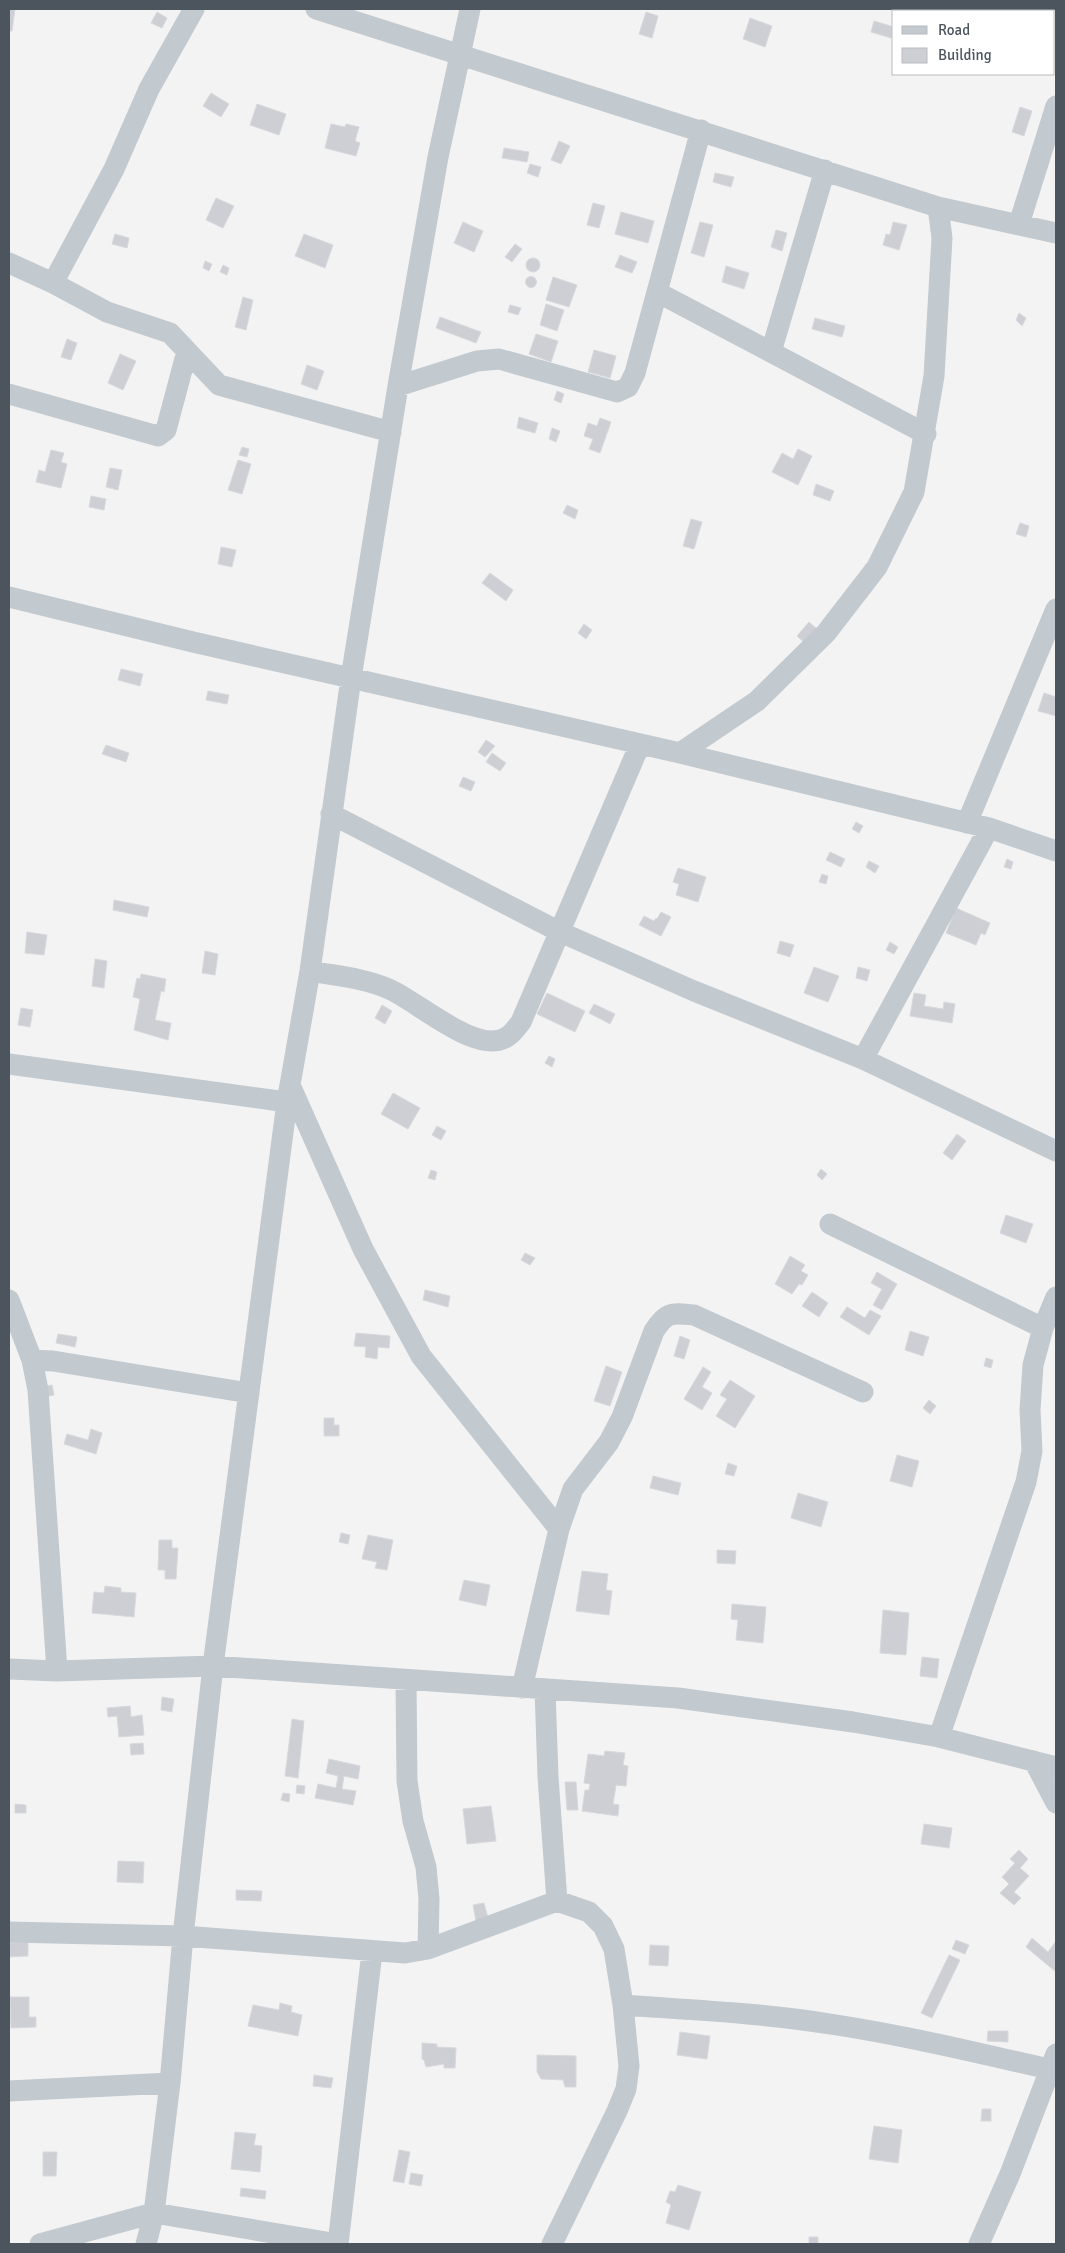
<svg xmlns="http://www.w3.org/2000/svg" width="1065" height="2253" viewBox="0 0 1065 2253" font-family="Signika,sans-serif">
<rect width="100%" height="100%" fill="#f4f3f3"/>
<path fill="#cdcfd4" stroke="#d7d9dd" d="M9,9H15L12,31H9Z
M157,12L167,18L162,28L151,23Z
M646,12L658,16L652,38L639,34Z
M750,18L772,26L765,47L743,39Z
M874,21L894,27L891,38L871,32Z
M211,93L229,104L221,117L203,106Z
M257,104L286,114L279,135L250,125Z
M1020,107L1032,111L1024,136L1012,132Z
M331,124L345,127L346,124L359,127L355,141L360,143L356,156L325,148Z
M559,141L570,146L561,164L551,160Z
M504,148L529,152L527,162L502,158Z
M530,164L541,167L538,177L527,173Z
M715,173L734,177L731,187L713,182Z
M216,198L234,206L223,228L206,220Z
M593,203L605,206L599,228L587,225Z
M621,212L654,221L648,243L615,234Z
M463,222L483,231L474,252L454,243Z
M700,222L713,225L704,257L691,253Z
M893,222L907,225L899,250L883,245L886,234L890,235Z
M776,230L787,233L782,251L771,247Z
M115,234L129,238L127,248L112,244Z
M304,234L333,245L325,268L295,256Z
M515,244L522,249L512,262L505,257Z
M620,255L637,262L632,273L615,267Z
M526 265a7 7 0 1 1 14 0a7 7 0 1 1-14 0Z
M205,261L212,264L209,271L203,268Z
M223,265L229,268L227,275L220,272Z
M726,266L749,273L744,289L722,282Z
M525.5 282a5.5 5.5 0 1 1 11 0a5.5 5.5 0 1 1-11 0Z
M553,277L577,285L569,307L546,300Z
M243,297L253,300L246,330L235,327Z
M546,304L564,310L557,331L540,325Z
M510,305L521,308L518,315L508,312Z
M1019,313L1026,318L1022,326L1016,320Z
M440,317L481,332L476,343L436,328Z
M815,318L845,326L842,337L812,329Z
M536,334L558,341L551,362L529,354Z
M67,339L77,343L71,360L61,357Z
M594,350L616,356L610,378L588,372Z
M120,354L136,361L123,390L108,383Z
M307,365L324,371L317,390L301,384Z
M557,391L564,394L561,403L554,400Z
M519,417L538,423L535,433L517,428Z
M600,418L611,422L600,453L589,449L593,439L584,436L588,423L597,426Z
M552,428L560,431L556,442L549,439Z
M242,447L249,449L247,457L239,455Z
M798,449L812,456L798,485L772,472L782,453L793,459Z
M51,450L64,453L61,462L67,464L61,488L36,482L39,470L45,472Z
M238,460L251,464L242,494L228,490Z
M110,468L122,470L118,490L106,487Z
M816,484L834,491L830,501L813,495Z
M91,496L106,499L104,510L89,507Z
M567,505L578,510L575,519L563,513Z
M691,519L702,522L694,549L683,546Z
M1020,523L1029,526L1026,537L1016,534Z
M221,547L236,550L232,567L218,564Z
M490,573L513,590L506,601L482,583Z
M809,622L817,629L805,643L797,636Z
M584,624L592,630L586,639L578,633Z
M121,669L143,674L140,686L118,680Z
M208,691L229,695L227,704L206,700Z
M1044,693L1056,697V716L1038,711Z
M486,740L495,746L485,757L478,752Z
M106,745L129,753L126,762L102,754Z
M492,753L506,763L500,771L486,762Z
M463,777L475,782L471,791L459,786Z
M856,822L863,826L859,833L852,829Z
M830,852L845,859L841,867L826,860Z
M1007,859L1013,862L1011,869L1004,867Z
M869,861L879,866L875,873L866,867Z
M678,868L706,877L698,902L676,895L679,884L673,882Z
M822,874L828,876L826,884L819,882Z
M114,900L149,907L147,917L113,910Z
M956,908L990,923L985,935L981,933L976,945L946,933Z
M661,912L671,917L661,936L639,925L644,916L654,921L656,918L657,919Z
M27,932L47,935L44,955L25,953Z
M780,941L794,945L790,957L777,953Z
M890,942L898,947L894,954L886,950Z
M205,951L218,954L215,975L202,973Z
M95,959L107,961L104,988L92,986Z
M814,967L839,976L828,1002L804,993Z
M858,967L870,970L867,981L856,978Z
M141,974L166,979L164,992L161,991L155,1020L171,1023L168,1040L134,1030L140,999L133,997L137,978L140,979Z
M547,993L585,1011L575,1032L537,1014Z
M914,993L926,995L924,1006L943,1009L944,1002L955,1004L952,1023L910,1016Z
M594,1004L615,1014L610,1024L589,1013Z
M382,1005L392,1011L385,1024L375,1018Z
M21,1008L33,1010L30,1027L18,1025Z
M549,1056L555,1059L552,1067L545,1063Z
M393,1093L420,1108L408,1129L381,1114Z
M437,1126L446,1131L441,1140L432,1135Z
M957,1134L966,1141L952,1160L943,1153Z
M821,1169L827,1174L822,1180L817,1175Z
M431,1170L437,1172L435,1180L428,1178Z
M1006,1215L1033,1224L1026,1243L1000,1233Z
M525,1253L535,1258L530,1265L521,1260Z
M790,1256L805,1265L801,1271L808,1275L802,1285L799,1284L792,1294L775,1284Z
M877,1272L897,1284L882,1310L873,1305L882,1289L871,1283Z
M425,1290L450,1296L448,1307L423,1300Z
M812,1292L828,1303L819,1317L802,1306Z
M847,1307L865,1318L870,1310L881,1316L869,1335L840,1317Z
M910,1331L929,1337L923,1356L905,1350Z
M356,1333L390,1336L389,1348L378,1347L377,1359L365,1357L366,1347L354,1346Z
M58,1334L77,1337L75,1347L56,1343Z
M680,1336L690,1340L684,1359L674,1356Z
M986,1358L993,1360L991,1368L984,1366Z
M606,1366L622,1372L610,1406L594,1401Z
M703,1367L711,1372L702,1387L712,1393L702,1410L684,1399Z
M730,1380L755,1396L735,1428L716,1416L727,1399L720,1395Z
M52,1385L54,1395L44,1397L43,1387Z
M929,1400L936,1406L930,1414L923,1408Z
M324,1418H334V1425H339V1436H324Z
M91,1429L102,1433L96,1454L64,1444L67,1434L88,1440Z
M897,1455L919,1461L912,1487L890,1481Z
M728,1463L737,1466L734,1476L725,1474Z
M653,1476L681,1483L678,1495L650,1488Z
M798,1493L828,1502L821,1527L791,1518Z
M341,1533L350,1535L348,1544L339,1542Z
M368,1535L393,1540L387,1570L375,1568L377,1562L362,1559Z
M159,1540H172V1548H178L176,1579H165V1570H158Z
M717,1550L736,1551L735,1564L717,1563Z
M582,1571L608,1574L606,1590L612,1591L609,1615L576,1611Z
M464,1580L490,1585L486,1606L459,1600Z
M105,1586L121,1588V1592L136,1593L134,1617L92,1613L94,1592L104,1593Z
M732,1604L766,1607L763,1643L736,1640L738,1620L731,1619Z
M883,1610L909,1613L906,1655L880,1653Z
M922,1657L939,1659L937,1678L920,1676Z
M162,1697L174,1699L172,1712L161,1710Z
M130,1706L131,1717L142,1715L144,1735L119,1737L117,1716L108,1717L107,1708Z
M292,1719L304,1721L298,1778L285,1776Z
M143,1743L144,1754L131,1755L130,1744Z
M605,1751L625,1753L623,1765L628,1766L626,1786L616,1785L613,1804L619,1805L618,1816L582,1811L585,1790H589L590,1784L584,1783L588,1754L604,1756Z
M329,1759L360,1766L358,1779L344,1776L342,1789L356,1791L353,1805L315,1798L318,1784L336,1788L338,1776L326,1773Z
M565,1782H576L578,1810H567Z
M297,1785L305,1786L304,1794L296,1793Z
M283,1793L290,1794L289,1802L281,1800Z
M15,1804L26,1805V1813H15Z
M491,1806L496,1841L467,1844L463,1809Z
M924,1824L952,1828L949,1848L921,1844Z
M1019,1850L1028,1859L1020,1868L1029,1876L1014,1892L1021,1898L1014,1905L1000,1893L1009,1884L1002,1877L1015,1863L1010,1859Z
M118,1861L144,1862L143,1883L117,1882Z
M236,1890L262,1891L261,1901L236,1900Z
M484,1903L488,1918L476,1921L473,1905Z
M1032,1938L1048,1952L1056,1941V1972L1026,1947Z
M956,1940L969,1945L965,1954L952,1949Z
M28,1942V1956L9,1957V1943Z
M650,1945L669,1946L668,1966L649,1965Z
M949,1955L960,1960L932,2018L921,2013Z
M10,1997H29V2017H36V2027L11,2028Z
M280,2003L292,2006L291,2012L302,2015L298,2036L248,2026L253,2005L279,2010Z
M988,2031H1008V2042L987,2041Z
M680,2032L710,2036L707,2059L677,2055Z
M422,2043L437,2044V2047L456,2048L455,2068H444V2064L426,2067L424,2060L422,2059Z
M537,2055L576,2056V2087H565L563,2080L541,2079L537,2072Z
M314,2075L333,2078L331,2088L313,2086Z
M982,2109H991V2121H981Z
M874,2126L902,2130L898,2163L869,2159Z
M235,2132L256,2134L254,2145L262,2146L260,2172L231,2169Z
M399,2150L410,2152L404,2183L393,2181Z
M43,2152H57L56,2176H43Z
M411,2173L423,2175L421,2186L409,2184Z
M678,2185L701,2192L689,2230L666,2223L671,2205L666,2202L670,2191L675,2192Z
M241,2188L266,2191L265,2199L240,2196Z
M809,2237H818V2244H809Z"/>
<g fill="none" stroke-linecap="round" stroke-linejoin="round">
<path stroke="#c2c9cf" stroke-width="21" d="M316,9L938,207L1056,233
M1019,224L1056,106
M9,263L53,283L107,312L170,333L219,385L391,432
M53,283L114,169L149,89L194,9
M657,292L926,434
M771,352L825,170
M398,386L477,361L499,359L617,392L628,387L635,373L701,130
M9,394L158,436L166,430L187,351
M9,597L193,642L680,753L989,828L1056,851
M680,753L757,701L826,633L877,567L914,492L934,376L942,238L938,207
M331,814L560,932L694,991L863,1059L1056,1151
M967,823L1056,609
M310,971C336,976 364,978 389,989C417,1001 475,1054 505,1038C512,1035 516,1028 521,1022L640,744
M863,1059L989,828
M9,1064L287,1102
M290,1085L363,1249L421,1356L559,1529
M830,1224L1043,1328
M9,1300L32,1360L38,1390L57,1671
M32,1360L53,1361L249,1393
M9,1669L57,1671L213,1666L678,1698L853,1722L939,1737L1056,1767
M522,1688L559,1529L573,1489L609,1442L622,1417L654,1331C667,1311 672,1313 694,1315L863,1392
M545,1689L548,1777L557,1901L589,1912L603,1926L614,1949L623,2005L629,2066L626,2089L617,2111L552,2244
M939,1737L1026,1482L1032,1451L1030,1410L1033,1365L1043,1328L1056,1297
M1034,1761L1056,1803
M9,1932L183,1936L405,1953L428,1949L429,1899L426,1867L413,1821L407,1781L406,1680
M428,1949L557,1901
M623,2005C692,2010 762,2013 830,2024C904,2035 977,2053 1049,2069
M9,2091L170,2083
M40,2244L154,2213L338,2244
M146,2244L154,2213L170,2083L183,1936L213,1666L287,1102L310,971L351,678L398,386L438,157L470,9
M338,2244L372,1952
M979,2244L1010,2174L1056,2054"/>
</g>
<rect width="1065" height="2253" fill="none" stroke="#4c555e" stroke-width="20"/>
<rect x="892" y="10" width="162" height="65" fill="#ffffff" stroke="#b7bbbf"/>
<rect x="902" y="26" width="25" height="8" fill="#c2c9cf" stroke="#b7bbbf"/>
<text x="938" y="35" font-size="15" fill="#4c555e">Road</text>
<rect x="902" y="48" width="25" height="15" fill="#cdcfd4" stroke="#b7bbbf"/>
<text x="938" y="60" font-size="15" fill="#4c555e">Building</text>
</svg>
